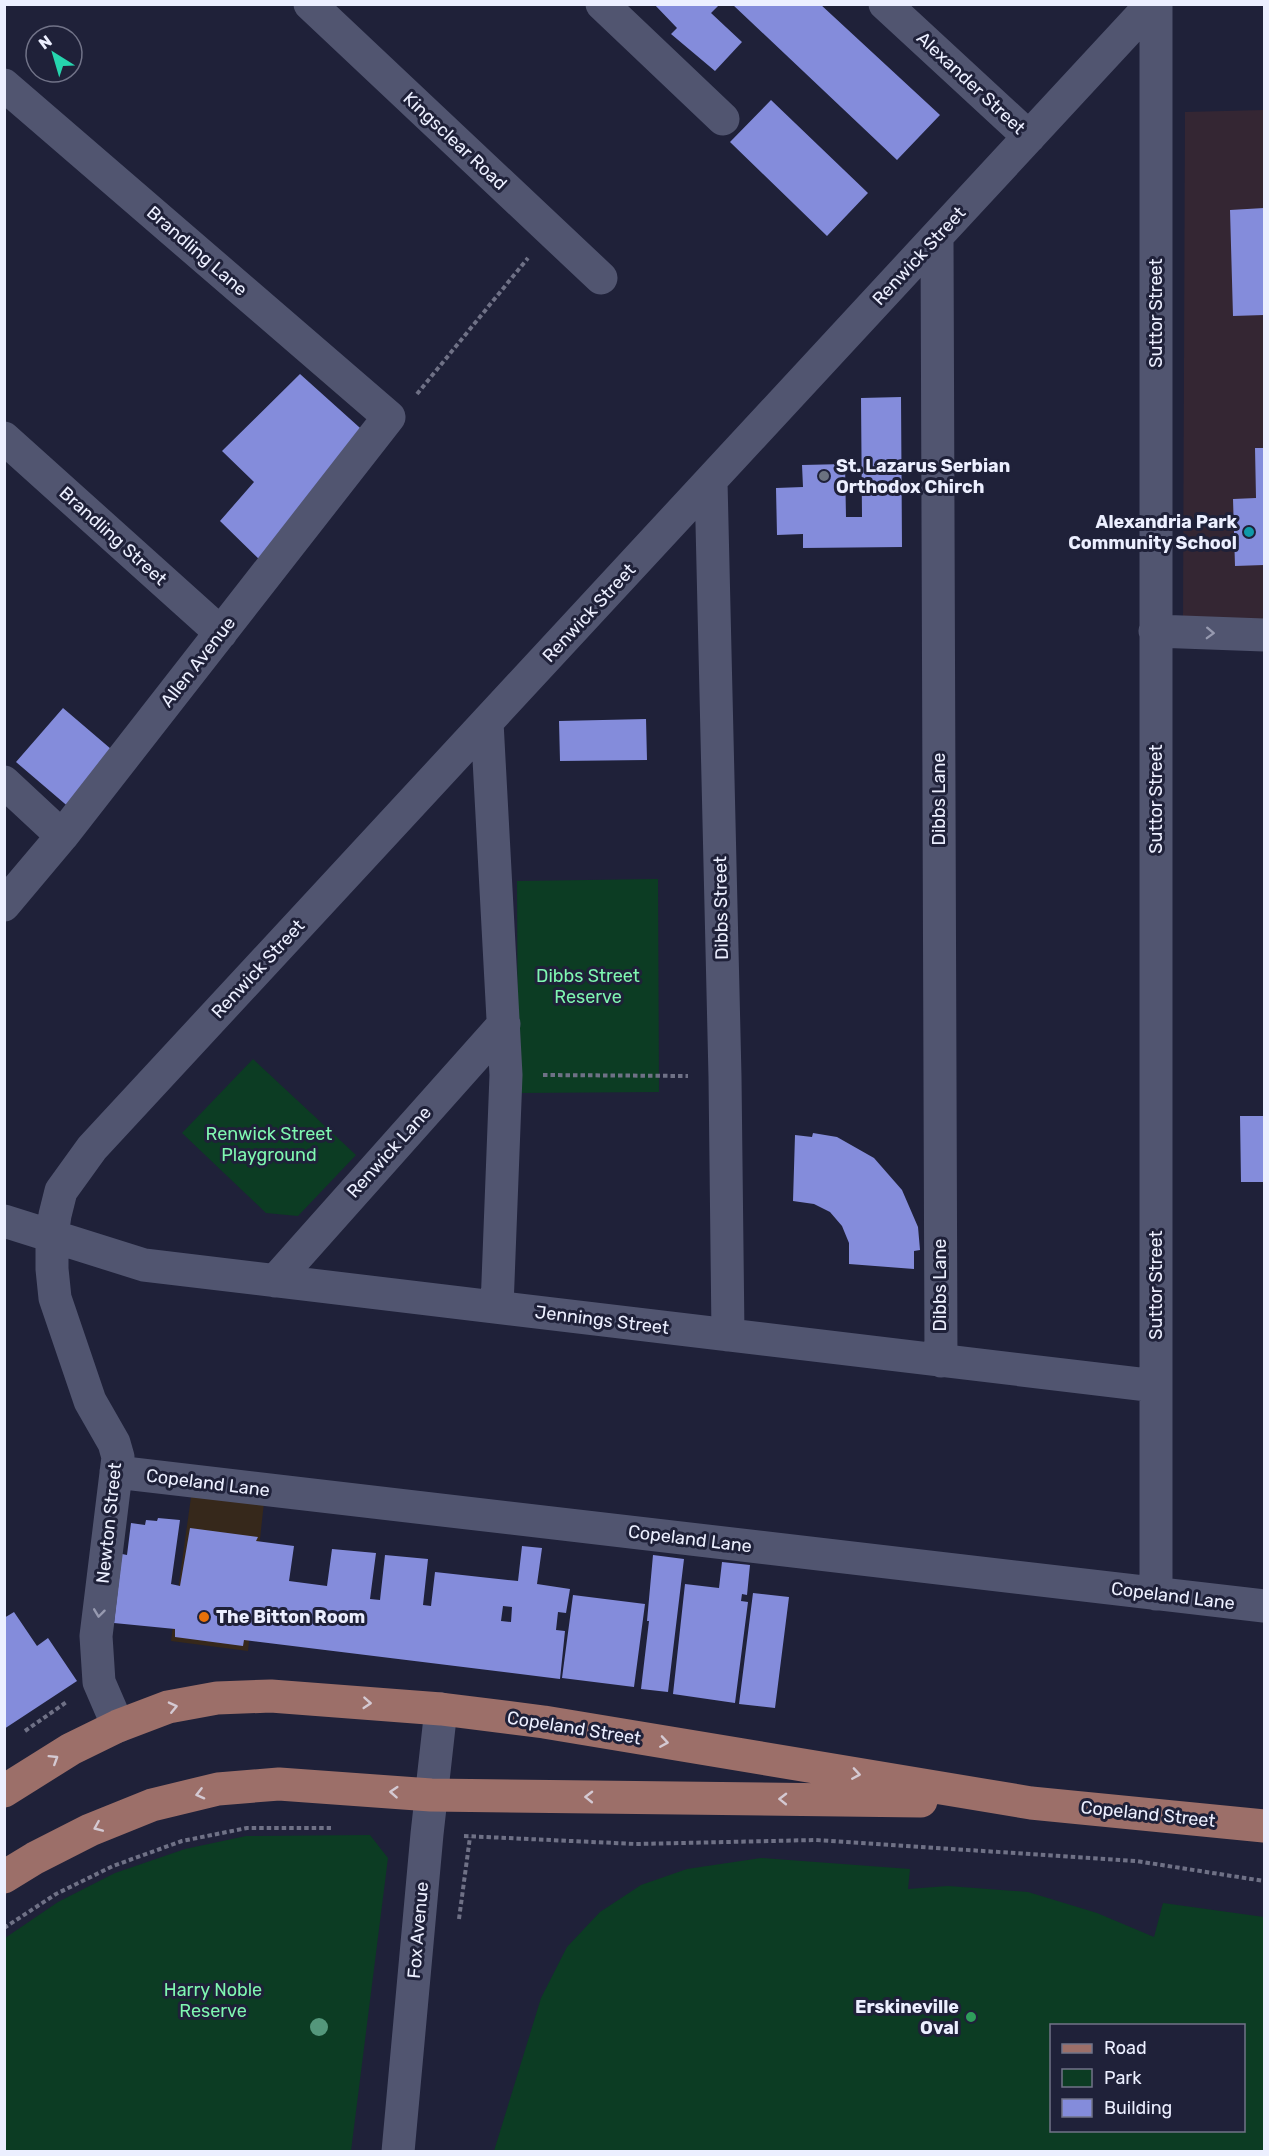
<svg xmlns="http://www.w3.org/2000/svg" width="1269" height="2156" viewBox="0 0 1269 2156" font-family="Rubik,sans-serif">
<rect width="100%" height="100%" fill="#1f2139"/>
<path fill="#36281b" d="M191,1497L264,1502L248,1651L171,1641Z"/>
<path fill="#342633" d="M1264,110V622H1183L1185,112Z"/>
<path fill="#0c3c23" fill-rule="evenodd" d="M658,879L659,1092L518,1093L517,881Z
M253,1059L356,1155L298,1216L266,1213L182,1133Z
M370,1835L388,1858L351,2151H5V1938L58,1902L115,1873L185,1849L246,1836Z
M761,1858L910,1869L908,1889L948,1886L1028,1892L1097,1913L1154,1937L1163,1903L1264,1917V2151H494L541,1998L567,1947L600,1912L641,1885L687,1869ZM1052,2026H1244V2130H1052Z"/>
<path fill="#848cdb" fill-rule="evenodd" d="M654,4H720L711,13L742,42L715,71L671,34L677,28Z
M732,4H820L940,115L897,160Z
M771,100L868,193L827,236L730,142Z
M1264,208V315L1233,316L1230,210Z
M300,374L369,436L264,564L220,521L254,482L222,451Z
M901,397L902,547L803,548V534L777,535L776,488L803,487L802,465L845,464L846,517H862L861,398Z
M1255,448H1264V565L1235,566L1233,499L1256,498Z
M63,708L118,755L71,809L16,762Z
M646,719L647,760L560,761L559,721Z
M1240,1116H1264V1182H1241Z
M813,1133L837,1137L874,1158L902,1190L918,1227L920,1250L914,1251V1269L849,1264V1243L842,1226L830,1212L814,1204L793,1201L795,1135L812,1137Z
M158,1518L180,1520L171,1584L180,1586L190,1528L258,1537L256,1541L294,1546L289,1581L327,1586L332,1549L376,1553L370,1599L380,1600L385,1555L428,1559L423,1605L431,1606L435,1572L518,1581L522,1546L542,1548L537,1584L570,1589L566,1613L558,1612L556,1630L565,1631L560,1679L244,1640L243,1646L175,1637V1629L114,1623L122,1554L127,1555L131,1523L145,1525L146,1520L157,1521ZM503,1606L512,1607L511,1622L501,1621Z
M653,1555L684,1559L668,1692L641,1689L649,1621H647Z
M722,1562L750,1565L747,1595L742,1594L741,1601L748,1602L735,1703L673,1694L685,1584L719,1588Z
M753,1593L789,1597L775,1708L739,1704Z
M573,1595L645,1604L634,1687L562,1678Z
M14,1612L37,1646L48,1638L77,1681L4,1729V1618Z"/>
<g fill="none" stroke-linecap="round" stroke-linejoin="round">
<path stroke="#6f7186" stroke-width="4" stroke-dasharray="4.5 3" stroke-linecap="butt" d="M417,394L528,258
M543,1075L688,1076
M25,1731L68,1701
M464,1836L636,1844L815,1840L1136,1861L1264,1881
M459,1919L470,1837
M4,1928L56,1894L113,1866L182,1841L247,1828H331"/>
<path stroke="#515570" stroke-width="33" d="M310,4L601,278
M602,4L723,119
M885,4L1029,137
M1156,4V1594
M4,85L389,417L62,836L4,905
M937,237L941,1361
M4,438L221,633
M711,481L725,1077L728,1335
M1155,631L1264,635
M487,722L506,1075L497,1307
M4,782L62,836
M4,1221L144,1265L1156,1386
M275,1281L504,1024
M116,1472L1264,1606
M118,1726L99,1682L96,1636L118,1457L114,1443L90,1401L55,1298L52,1269V1236L55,1215L61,1191L92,1148L1152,4
M398,2152L427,1834L441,1709"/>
<path stroke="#9c6f69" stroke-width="33" d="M4,1791L71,1749L118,1726L168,1707L217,1698L271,1696L441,1709L544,1722L1031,1803L1264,1826
M4,1877L35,1858L90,1830L152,1805L218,1789L279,1784L431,1795L921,1801"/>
</g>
<circle fill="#54977b" cx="319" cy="2027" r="9"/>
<defs><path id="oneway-chevron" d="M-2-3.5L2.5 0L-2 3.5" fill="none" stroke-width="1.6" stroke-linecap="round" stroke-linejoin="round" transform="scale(1.5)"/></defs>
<g stroke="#979ab0">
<use href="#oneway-chevron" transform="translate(1210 633) rotate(2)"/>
<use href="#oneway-chevron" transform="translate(99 1613) rotate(97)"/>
</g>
<g stroke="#d4c9d2">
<use href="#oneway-chevron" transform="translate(367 1703) rotate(4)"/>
<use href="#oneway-chevron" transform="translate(173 1707) rotate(-13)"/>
<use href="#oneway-chevron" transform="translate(664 1742) rotate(9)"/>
<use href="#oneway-chevron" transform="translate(54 1759) rotate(-32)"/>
<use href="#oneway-chevron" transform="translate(856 1774) rotate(9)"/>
<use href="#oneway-chevron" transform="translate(394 1792) rotate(-176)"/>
<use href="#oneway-chevron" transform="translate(200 1794) rotate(166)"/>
<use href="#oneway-chevron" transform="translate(589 1797) rotate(-179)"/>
<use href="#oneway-chevron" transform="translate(783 1799) rotate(-179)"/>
<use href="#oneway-chevron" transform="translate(98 1827) rotate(157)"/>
</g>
<circle fill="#6b7280" stroke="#1f2139" stroke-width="2" cx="824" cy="476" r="6"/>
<circle fill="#0f9aa8" stroke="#1f2139" stroke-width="2" cx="1249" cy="532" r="6"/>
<circle fill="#e8710a" stroke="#1f2139" stroke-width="2" cx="204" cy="1617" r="6"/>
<circle fill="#2e9e5b" stroke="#1f2139" stroke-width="2" cx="971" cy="2017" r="6"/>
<g text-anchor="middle" stroke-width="6" stroke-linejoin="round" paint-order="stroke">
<g font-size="18" fill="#ecefff" stroke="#1f2139">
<text transform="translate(971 83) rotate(43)" y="6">Alexander Street</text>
<text transform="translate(455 141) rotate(43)" y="6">Kingsclear Road</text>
<text transform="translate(197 251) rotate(41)" y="6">Brandling Lane</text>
<text transform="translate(919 256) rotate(-47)" y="6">Renwick Street</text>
<text transform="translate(1156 313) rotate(-90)" y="6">Suttor Street</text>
<text transform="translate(113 536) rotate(42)" y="6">Brandling Street</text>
<text transform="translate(589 613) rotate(-47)" y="6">Renwick Street</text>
<text transform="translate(198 662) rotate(-52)" y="6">Allen Avenue</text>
<text transform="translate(939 799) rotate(-90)" y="6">Dibbs Lane</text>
<text transform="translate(1156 799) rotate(-90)" y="6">Suttor Street</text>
<text transform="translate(721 908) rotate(-91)" y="6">Dibbs Street</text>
<text transform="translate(258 969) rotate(-47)" y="6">Renwick Street</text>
<text transform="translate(389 1152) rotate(-48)" y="6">Renwick Lane</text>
<text transform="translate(940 1285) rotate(-90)" y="6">Dibbs Lane</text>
<text transform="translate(1156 1285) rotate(-90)" y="6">Suttor Street</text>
<text transform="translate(602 1320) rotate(7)" y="6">Jennings Street</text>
<text transform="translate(208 1483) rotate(7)" y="6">Copeland Lane</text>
<text transform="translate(109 1523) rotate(-84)" y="6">Newton Street</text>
<text transform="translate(690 1539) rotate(7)" y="6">Copeland Lane</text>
<text transform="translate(1173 1596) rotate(7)" y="6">Copeland Lane</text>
<text transform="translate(574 1728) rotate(9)" y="6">Copeland Street</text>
<text transform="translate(1148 1814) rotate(6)" y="6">Copeland Street</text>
<text transform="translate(418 1930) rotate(-85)" y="6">Fox Avenue</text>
</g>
<g font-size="18" font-weight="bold" fill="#ecefff" stroke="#1f2139" text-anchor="start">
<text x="836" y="472">St. Lazarus Serbian<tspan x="836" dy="21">Orthodox Chirch</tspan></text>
<text x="1237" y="528" text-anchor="end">Alexandria Park<tspan x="1237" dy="21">Community School</tspan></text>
<text x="216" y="1623">The Bitton Room</text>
<text x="959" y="2013" text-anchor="end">Erskineville<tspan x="959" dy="21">Oval</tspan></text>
</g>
<g font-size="18" fill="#7ff7b1" stroke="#1f2139">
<text x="588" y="982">Dibbs Street<tspan x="588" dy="21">Reserve</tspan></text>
<text x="269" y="1140">Renwick Street<tspan x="269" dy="21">Playground</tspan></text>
<text x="213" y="1996">Harry Noble<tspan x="213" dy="21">Reserve</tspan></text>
</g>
</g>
<rect width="1269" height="2156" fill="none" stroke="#ecefff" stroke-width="12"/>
<rect x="1050" y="2024" width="195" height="108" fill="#1f2139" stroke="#717388" stroke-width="1.5"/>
<rect x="1062" y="2044" width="30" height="9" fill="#9c6f69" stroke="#717388" stroke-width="1.5"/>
<text x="1104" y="2054" font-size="18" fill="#ecefff">Road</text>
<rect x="1062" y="2069" width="30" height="18" fill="#0c3c23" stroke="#717388" stroke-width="1.5"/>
<text x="1104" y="2084" font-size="18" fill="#ecefff">Park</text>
<rect x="1062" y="2099" width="30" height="18" fill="#848cdb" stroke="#717388" stroke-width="1.5"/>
<text x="1104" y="2114" font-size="18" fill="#ecefff">Building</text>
<g transform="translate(54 54) rotate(323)"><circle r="28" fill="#1f2139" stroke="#717388" stroke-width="1.5"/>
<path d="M0-4.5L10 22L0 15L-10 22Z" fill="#26d5ae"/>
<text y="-9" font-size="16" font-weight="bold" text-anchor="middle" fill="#ecefff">N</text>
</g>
</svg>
